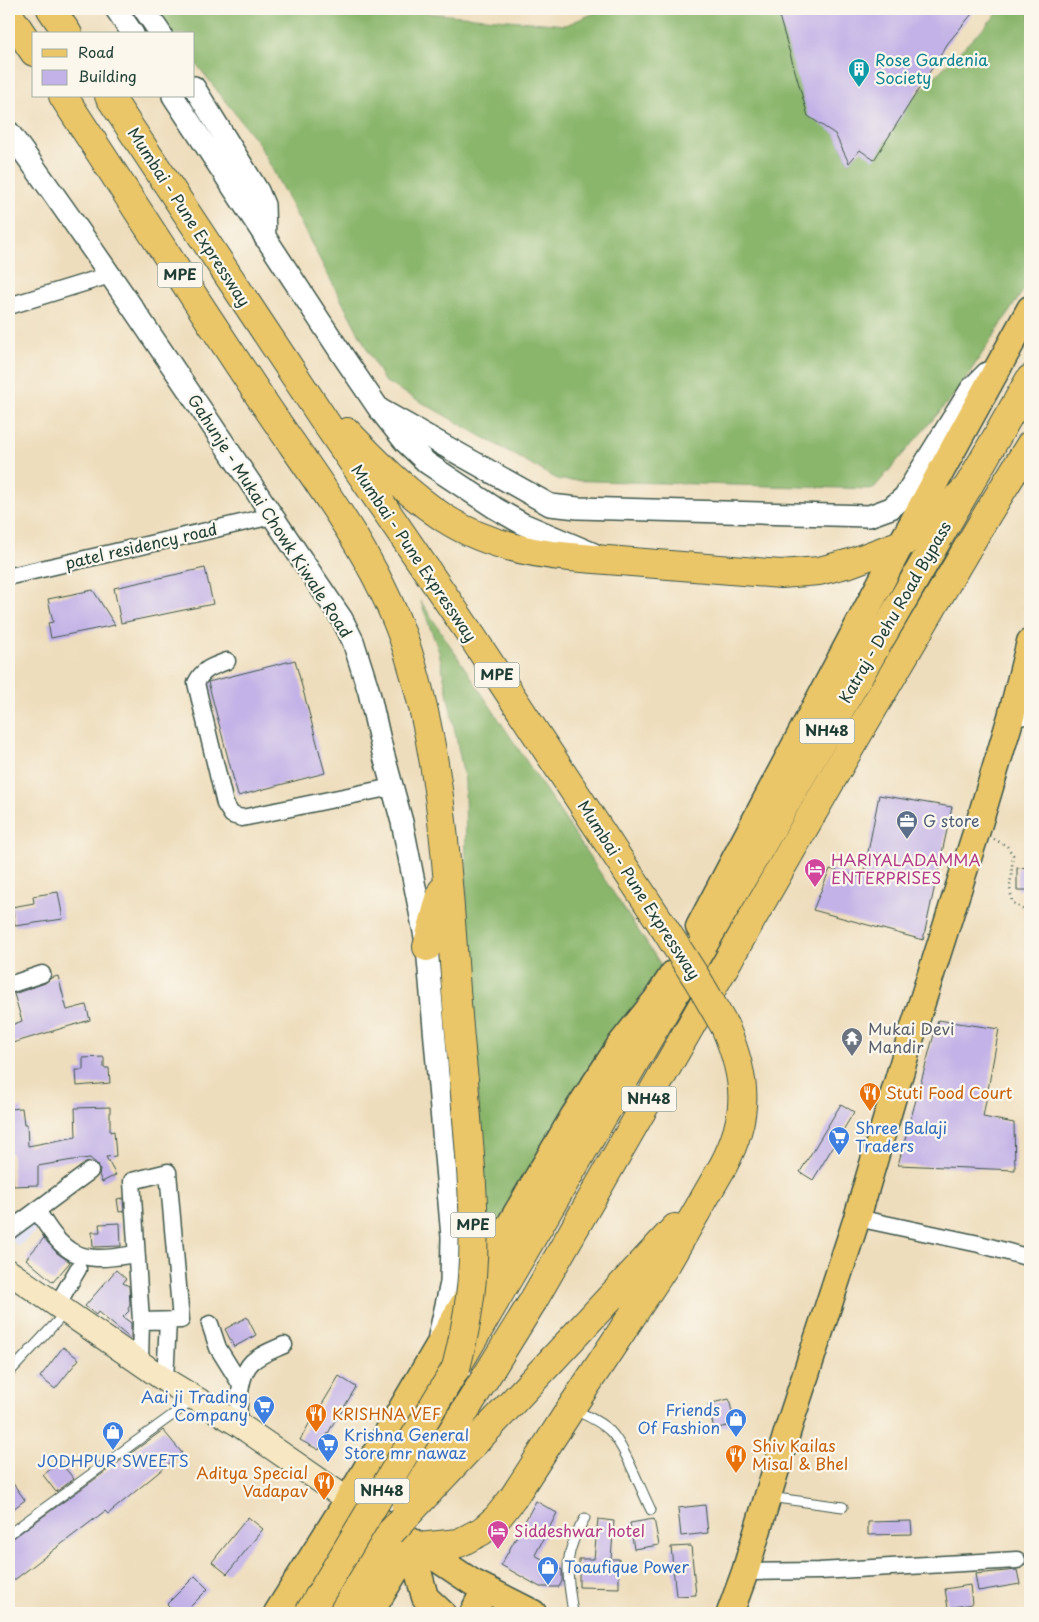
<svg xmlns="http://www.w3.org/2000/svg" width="1039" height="1622" viewBox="0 0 1039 1622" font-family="'Playpen Sans',sans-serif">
<rect width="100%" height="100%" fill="#fbf7ec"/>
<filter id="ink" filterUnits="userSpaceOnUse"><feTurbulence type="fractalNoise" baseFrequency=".02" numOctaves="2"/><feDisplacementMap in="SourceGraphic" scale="10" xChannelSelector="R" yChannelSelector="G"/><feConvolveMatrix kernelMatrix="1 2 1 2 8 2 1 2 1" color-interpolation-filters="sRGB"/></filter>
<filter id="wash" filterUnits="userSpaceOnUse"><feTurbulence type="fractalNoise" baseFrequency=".0096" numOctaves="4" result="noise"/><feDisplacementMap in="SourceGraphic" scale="20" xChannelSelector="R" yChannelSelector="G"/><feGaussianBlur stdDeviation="1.12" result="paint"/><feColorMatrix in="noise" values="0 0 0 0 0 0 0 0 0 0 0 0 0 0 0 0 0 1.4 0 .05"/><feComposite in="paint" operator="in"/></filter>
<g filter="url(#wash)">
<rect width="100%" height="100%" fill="#eeddbc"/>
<path fill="#d5d8f9" d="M32,1220L39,1228L18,1247L11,1238Z"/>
<path fill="#8ab66c" stroke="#547a50" d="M153,9H425L427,13L566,25L604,9H777L849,163L1002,9H1030V280L959,389L873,489L559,480L384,381L259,144L194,61V34H172Z
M420,600L661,965L489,1240L467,970L465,782L439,652Z"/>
<g id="blocks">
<path fill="#c3b2e7" d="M777,9H976L948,43L874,160L860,150L849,163L835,134L808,116Z
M205,568L213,604L121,623L114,588Z
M93,590L115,625L51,638L48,623L53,622L48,599Z
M295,660L325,773L238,796L208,682Z
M879,795L952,807L923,940L813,910L830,869L863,878Z
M1029,867L1030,890H1017V868Z
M58,892L63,919L15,926L12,907L34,903L33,896Z
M58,976L67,1010L86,1005L90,1020L9,1044V1026L22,1021L14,994L45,983L51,978Z
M938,1020L999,1029L983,1117L1014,1123L1015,1170L898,1165Z
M104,1057V1068H109L110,1083L77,1086L76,1070H83V1058Z
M841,1104L854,1112L813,1180L800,1172Z
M110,1107V1132L114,1131L116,1156L106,1157L116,1175L102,1182L99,1175L100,1170L98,1165L90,1158L73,1160L38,1166V1185L13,1186L12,1153H9V1137L11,1136L9,1109L22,1108L24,1124H27L28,1146L76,1137L75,1108Z
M123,1198L124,1211L119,1212L117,1199Z
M120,1223L121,1246L93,1247L92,1232H100L99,1224Z
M44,1238L57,1253L70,1262L53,1282L26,1259Z
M116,1270L126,1279L123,1283L129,1286L130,1305L128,1309L129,1311L123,1317L131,1323V1339L98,1312L96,1315L85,1306Z
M247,1317L256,1335L234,1347L225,1329Z
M63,1347L79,1359L55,1389L40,1377Z
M339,1376L356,1387L340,1414L339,1413L319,1450L300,1440L314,1415L315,1416Z
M729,1399L735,1424L714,1429L708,1404Z
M163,1430L182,1453L108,1514L105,1511L9,1584V1541Z
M60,1462L74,1479L56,1492L43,1475Z
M9,1478L25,1500L9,1512Z
M536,1501L557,1513L535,1555L562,1570V1581L559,1587H540L501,1565Z
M705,1505L708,1533L681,1536L678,1508Z
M248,1517L263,1529L227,1574L212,1562Z
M598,1519L614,1521L611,1559H619V1588L579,1587V1559H594Z
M654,1519L659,1545L634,1549L630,1523Z
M911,1521L912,1534L868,1535V1522Z
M691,1546L696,1595L676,1596L671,1547Z
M1017,1570L1020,1584L978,1591L975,1574Z
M195,1576L208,1589L184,1613H176L167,1604Z
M970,1585L972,1604L948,1608L945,1589Z"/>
</g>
</g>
<g filter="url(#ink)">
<use href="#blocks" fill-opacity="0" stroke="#3e5548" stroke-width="1"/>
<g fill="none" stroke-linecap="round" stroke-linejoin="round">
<g stroke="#3e5548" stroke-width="11">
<path id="service" d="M9,1373L66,1312
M573,1409C585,1415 600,1421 610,1431C624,1445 641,1490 651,1510
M769,1497L843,1507
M9,1534L193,1400
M573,1613C567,1571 562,1556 585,1518"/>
</g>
<g stroke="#3e5548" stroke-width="19">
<path id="minor" d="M9,306L110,275
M11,576L272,516
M227,661C213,666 203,669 196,683L225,804L232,815L242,818L392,787
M1011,717L1030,716
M9,985L42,974
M37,1210C63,1254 77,1264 129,1255
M857,1218L979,1244L1030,1258
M9,1231L90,1171
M57,1305L78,1269
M210,1324L218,1348L241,1385
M140,1361L141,1321L132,1181L168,1172L181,1320L141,1321
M165,1380L168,1321
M238,1424C239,1407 238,1375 252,1362C261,1354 273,1350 284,1345
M745,1572L819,1571L1017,1560"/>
</g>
<g stroke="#3e5548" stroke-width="24">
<path id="tertiary" d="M116,9L133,34
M144,9L161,34
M194,87L258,191L264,205L265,238
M173,96L345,359L379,409L405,442L427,463L495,508L523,524L594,554
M9,132C125,291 231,456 342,619L353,641L369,692L382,749L402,822L427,947L452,1237L451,1283L439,1336
M379,409L550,505L578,508L869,516L891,508L904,497L971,389L987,373"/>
</g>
<g stroke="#3e5548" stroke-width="26">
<path id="secondary" d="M9,1272L165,1380L238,1424L348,1500"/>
</g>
<g stroke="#3e5548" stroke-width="29">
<path id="primary" d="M699,927L901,544L1030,309
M376,1518L472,1582L533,1613
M419,1547L418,1571L425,1597L442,1613
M277,1613L348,1500L573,1117L620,1045L656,1000L673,974
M370,1613L413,1542
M473,1613L485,1589
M730,1613L745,1572L790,1423L857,1218L909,1043L977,830L1011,717L1030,642"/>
</g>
<g stroke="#3e5548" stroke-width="30">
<path id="trunk" d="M533,1301L851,746L988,513L1030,445
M460,1361L761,846L1030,379
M341,1613L391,1532"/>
</g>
<g stroke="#3e5548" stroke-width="30">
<path id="motorway" d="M51,9L68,34
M9,15L34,52
M63,96C130,198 196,301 264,403C317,482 379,560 408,652C452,791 448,937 464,1080
M109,96L328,426L473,638L663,926
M347,432C377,463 408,494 444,518C481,542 527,553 570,557L781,574L819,571L850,563L901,544L933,522L968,487
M427,947L442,891
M553,1359L675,1228
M419,1547L459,1543L482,1531L497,1518L513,1498L571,1408L667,1263L723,1166C750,1115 747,1079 725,1027"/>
</g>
<path stroke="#3e5548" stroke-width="2.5" stroke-dasharray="1 4" stroke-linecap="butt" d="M994,839L1007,846L1013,855L1010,888L1012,902L1030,914"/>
<use href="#service" stroke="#fff" stroke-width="9"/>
<use href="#minor" stroke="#fff" stroke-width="16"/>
<use href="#tertiary" stroke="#fff" stroke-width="21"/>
<use href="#secondary" stroke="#f7e8c3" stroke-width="24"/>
<use href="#primary" stroke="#ebc669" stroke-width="26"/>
<use href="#trunk" stroke="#ebc669" stroke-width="28"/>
<use href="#motorway" stroke="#ebc669" stroke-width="28"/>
<g stroke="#3e5548" stroke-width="30" stroke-linecap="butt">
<path id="trunk-bridge" d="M406,1506L533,1301
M309,1613L456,1368"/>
</g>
<g stroke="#3e5548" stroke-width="30" stroke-linecap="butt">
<path id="motorway-bridge" d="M663,926L699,982L725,1027
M456,1368C462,1344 467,1321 470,1297C479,1225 469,1152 464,1080
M391,1532L553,1359"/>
</g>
<use href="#trunk-bridge" stroke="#ebc669" stroke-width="28"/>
<use href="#motorway-bridge" stroke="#ebc669" stroke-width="28"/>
</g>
</g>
<defs>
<g id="building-pin" transform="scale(1.125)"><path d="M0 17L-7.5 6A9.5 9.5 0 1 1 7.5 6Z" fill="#0f9aa8" stroke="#fbf7ec"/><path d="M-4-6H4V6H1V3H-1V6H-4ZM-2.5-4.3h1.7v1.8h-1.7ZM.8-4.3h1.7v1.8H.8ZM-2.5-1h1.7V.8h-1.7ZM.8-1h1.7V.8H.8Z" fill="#fff"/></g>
<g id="office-pin" transform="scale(1.125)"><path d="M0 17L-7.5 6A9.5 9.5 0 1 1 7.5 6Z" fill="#5c6f8a" stroke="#fbf7ec"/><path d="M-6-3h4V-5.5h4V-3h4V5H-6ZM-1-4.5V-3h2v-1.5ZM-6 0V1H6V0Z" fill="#fff"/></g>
<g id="hotel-pin" transform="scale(1.125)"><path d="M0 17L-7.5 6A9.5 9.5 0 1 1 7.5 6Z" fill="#d1479c" stroke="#fbf7ec"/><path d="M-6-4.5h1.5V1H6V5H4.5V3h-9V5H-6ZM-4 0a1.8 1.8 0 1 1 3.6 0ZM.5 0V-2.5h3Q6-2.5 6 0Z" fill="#fff"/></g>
<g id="temple-pin" transform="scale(1.125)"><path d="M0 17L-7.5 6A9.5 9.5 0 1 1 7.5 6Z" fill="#6b7280" stroke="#fbf7ec"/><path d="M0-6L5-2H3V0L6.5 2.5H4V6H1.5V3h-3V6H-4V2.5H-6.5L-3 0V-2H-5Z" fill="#fff"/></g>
<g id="restaurant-pin" transform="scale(1.125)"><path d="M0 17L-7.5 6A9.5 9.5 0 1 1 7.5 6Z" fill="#e8710a" stroke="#fbf7ec"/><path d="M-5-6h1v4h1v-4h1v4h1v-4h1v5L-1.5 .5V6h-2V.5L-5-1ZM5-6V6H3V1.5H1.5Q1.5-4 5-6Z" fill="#fff"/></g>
<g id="supermarket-pin" transform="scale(1.125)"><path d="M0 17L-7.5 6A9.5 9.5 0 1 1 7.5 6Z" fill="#3f7fe0" stroke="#fbf7ec"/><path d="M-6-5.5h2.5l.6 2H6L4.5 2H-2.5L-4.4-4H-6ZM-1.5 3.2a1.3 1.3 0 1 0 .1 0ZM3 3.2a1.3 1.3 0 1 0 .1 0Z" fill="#fff"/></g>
<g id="shop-pin" transform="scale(1.125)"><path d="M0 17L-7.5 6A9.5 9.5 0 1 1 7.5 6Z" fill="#3f7fe0" stroke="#fbf7ec"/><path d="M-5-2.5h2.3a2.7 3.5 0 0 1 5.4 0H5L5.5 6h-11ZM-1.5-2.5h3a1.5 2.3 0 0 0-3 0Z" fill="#fff"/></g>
</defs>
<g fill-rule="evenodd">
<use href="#building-pin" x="859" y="69"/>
<use href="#office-pin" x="907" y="821"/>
<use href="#hotel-pin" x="815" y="869"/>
<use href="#temple-pin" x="852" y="1038"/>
<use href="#restaurant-pin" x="870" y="1093"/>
<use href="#supermarket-pin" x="839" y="1137"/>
<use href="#supermarket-pin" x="264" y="1406"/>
<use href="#restaurant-pin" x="316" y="1414"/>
<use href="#shop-pin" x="736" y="1419"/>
<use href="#shop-pin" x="113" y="1432"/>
<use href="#supermarket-pin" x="328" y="1444"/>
<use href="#restaurant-pin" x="736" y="1455"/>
<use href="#restaurant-pin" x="324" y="1482"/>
<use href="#hotel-pin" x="498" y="1531"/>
<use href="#shop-pin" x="548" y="1567"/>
</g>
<g text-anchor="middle" stroke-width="4.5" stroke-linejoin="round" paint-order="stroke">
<g fill="#fbf7ec" stroke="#61756b" stroke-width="1">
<rect x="157.5" y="262.5" width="45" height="25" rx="4"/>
<rect x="474.5" y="662.5" width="45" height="25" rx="4"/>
<rect x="799.5" y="718.5" width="55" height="25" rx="4"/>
<rect x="621.5" y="1086.5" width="55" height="25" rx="4"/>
<rect x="450.5" y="1212.5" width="45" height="25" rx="4"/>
<rect x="354.5" y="1478.5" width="55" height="25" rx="4"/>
</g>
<g font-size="15" font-weight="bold" fill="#1f3d34">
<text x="180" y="280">MPE</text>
<text x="497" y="680">MPE</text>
<text x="827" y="736">NH48</text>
<text x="649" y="1104">NH48</text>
<text x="473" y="1230">MPE</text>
<text x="382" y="1496">NH48</text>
</g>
<g font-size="16" fill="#0d838f" stroke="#fbf7ec" text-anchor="start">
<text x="875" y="66">Rose Gardenia<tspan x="875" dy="18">Society</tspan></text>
</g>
<g font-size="16" fill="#1f3d34" stroke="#fbf7ec">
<text transform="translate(189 217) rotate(57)" y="6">Mumbai - Pune Expressway</text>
<text transform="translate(270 516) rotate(57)" y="6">Gahunje - Mukai Chowk Kiwale Road</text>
<text transform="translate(141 546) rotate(-13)" y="6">patel residency road</text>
<text transform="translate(414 553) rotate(56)" y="6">Mumbai - Pune Expressway</text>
<text transform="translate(895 612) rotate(-60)" y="6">Katraj - Dehu Road Bypass</text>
<text transform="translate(639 890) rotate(57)" y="6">Mumbai - Pune Expressway</text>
</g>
<g font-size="16" fill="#4e5e75" stroke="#fbf7ec" text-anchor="start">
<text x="923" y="827">G store</text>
</g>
<g font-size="16" fill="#b23c85" stroke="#fbf7ec" text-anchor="start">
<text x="831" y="866">HARIYALADAMMA<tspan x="831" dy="18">ENTERPRISES</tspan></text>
<text x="514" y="1537">Siddeshwar hotel</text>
</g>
<g font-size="16" fill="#5b616d" stroke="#fbf7ec" text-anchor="start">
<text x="868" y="1035">Mukai Devi<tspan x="868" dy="18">Mandir</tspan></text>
</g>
<g font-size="16" fill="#c56008" stroke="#fbf7ec" text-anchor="start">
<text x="886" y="1099">Stuti Food Court</text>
<text x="332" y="1420">KRISHNA VEF</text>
<text x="752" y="1452">Shiv Kailas<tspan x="752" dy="18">Misal &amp; Bhel</tspan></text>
<text x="308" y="1479" text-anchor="end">Aditya Special<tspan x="308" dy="18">Vadapav</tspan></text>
</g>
<g font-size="16" fill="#366cbe" stroke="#fbf7ec" text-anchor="start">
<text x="855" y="1134">Shree Balaji<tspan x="855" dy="18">Traders</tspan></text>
<text x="248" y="1403" text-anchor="end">Aai ji Trading<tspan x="248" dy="18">Company</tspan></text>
<text x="720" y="1416" text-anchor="end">Friends<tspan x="720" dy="18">Of Fashion</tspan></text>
<text x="344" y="1441">Krishna General<tspan x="344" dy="18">Store mr nawaz</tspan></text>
<text x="113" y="1467" text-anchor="middle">JODHPUR SWEETS</text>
<text x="564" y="1573">Toaufique Power</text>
</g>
</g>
<rect width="1039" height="1622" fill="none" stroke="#fbf7ec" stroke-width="30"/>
<rect x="32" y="32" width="162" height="65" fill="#fbf7ec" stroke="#a3ada2"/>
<rect x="42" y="49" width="25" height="8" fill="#ebc669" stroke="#a3ada2"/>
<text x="78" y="58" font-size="15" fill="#1f3d34">Road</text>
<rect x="42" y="70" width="25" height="15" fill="#c3b2e7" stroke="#a3ada2"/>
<text x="78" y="82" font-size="15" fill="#1f3d34">Building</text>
</svg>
